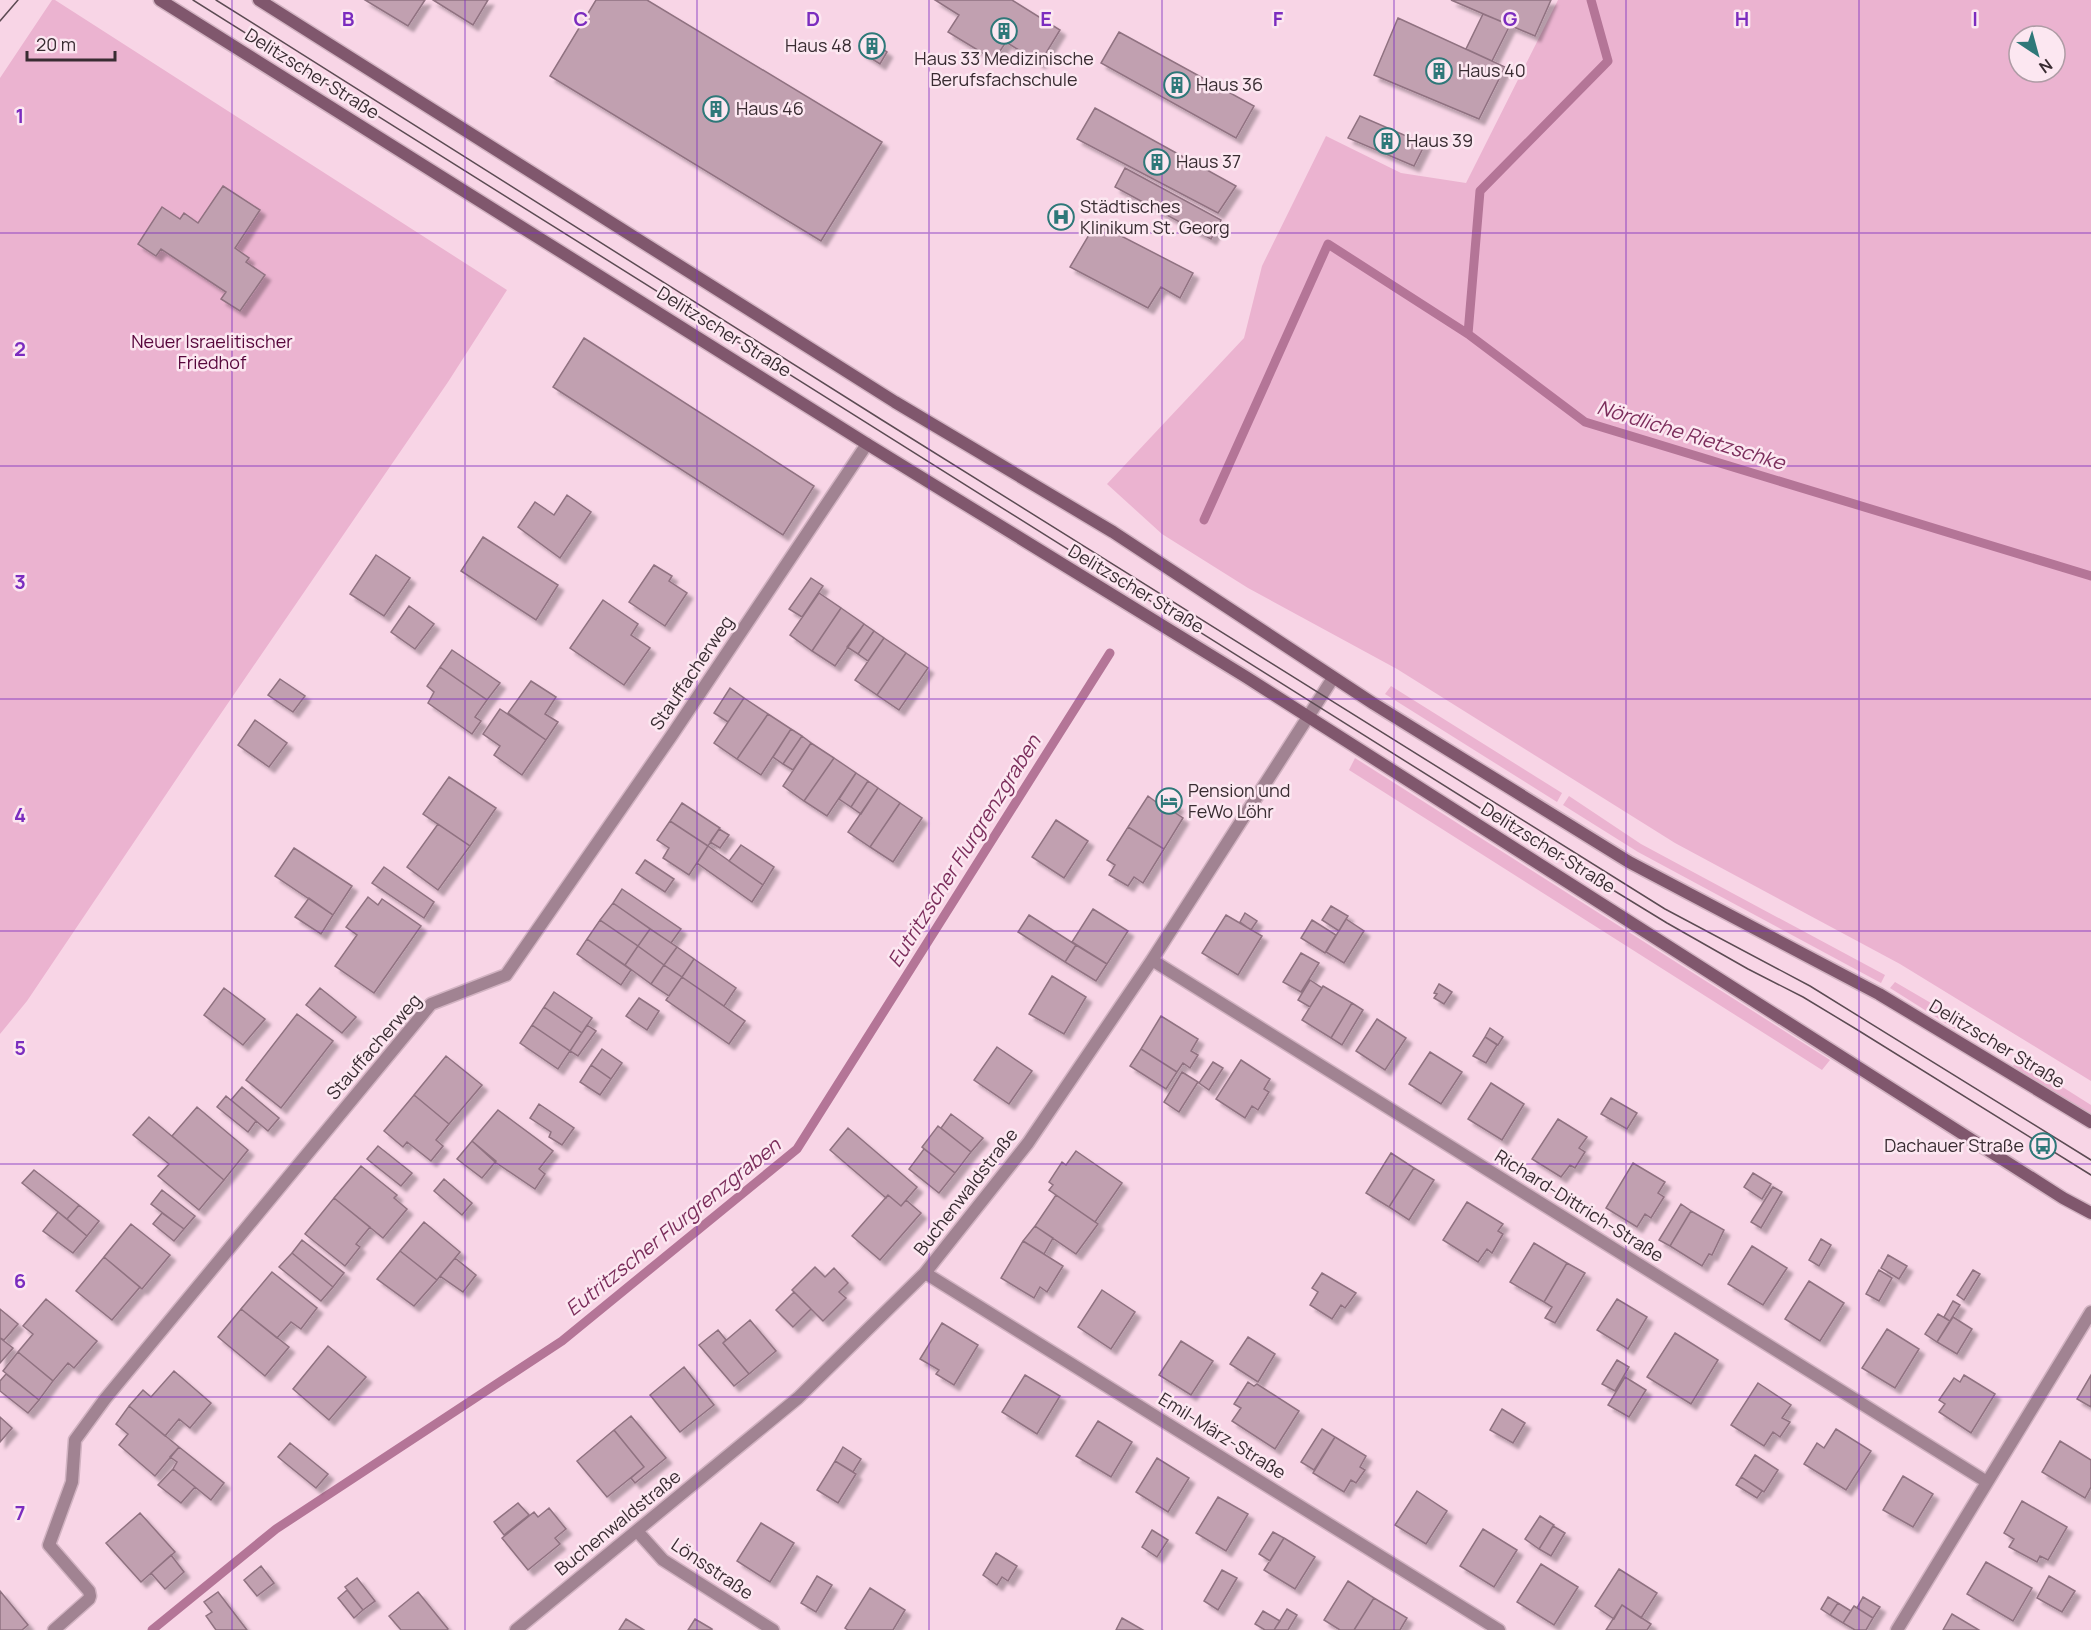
<svg xmlns="http://www.w3.org/2000/svg" width="2091" height="1630" viewBox="0 0 2091 1630" font-family="Manrope,sans-serif">
<defs>
<filter id="shadow"><feDropShadow dx="5.5" dy="5.5" stdDeviation="1.5" flood-color="#0004"/></filter>
</defs>
<rect width="100%" height="100%" fill="#f8d5e6"/>
<path fill="#ebb3d0" fill-rule="evenodd" d="M52,0H55L507,290L448,382L198,747L27,1001L0,1034V78Z
M1558,0H2091V1081L1900,964L1675,843L1397,669L1248,588L1162,534L1107,484L1244,338L1262,266L1326,136L1401,173L1466,183ZM2019,36H2055V72H2019Z
M1391,686L1562,793L1557,802L1385,694Z
M1355,758L1830,1060L1822,1070L1349,770Z
M1569,796L1641,844L1885,975L1881,983L1638,852L1563,805Z
M1895,982L1960,1020L1955,1029L1890,988Z
M2018,1059L2091,1105V1116L2013,1066Z"/>
<g fill="none" stroke-linecap="round" stroke-linejoin="round">
<path stroke="#b47597" stroke-width="9" d="M1468,334L1480,191L1608,61L1591,0
M1204,520L1328,244L1468,334L1585,422L2091,576
M152,1630L276,1529L562,1341L797,1149L1110,653"/>
</g>
<path fill="#c1a0b0" stroke="#907281" stroke-width="1.5" filter="url(#shadow)" d="M365,0H425L408,26Z
M433,0H488L473,25Z
M596,0H647L882,142L821,241L550,76Z
M935,0H1012L1060,30L1040,63L1006,42L994,60L948,32L959,15Z
M1451,0H1551L1535,36Z
M1483,14L1510,25L1492,61L1466,49Z
M1398,18L1505,67L1479,119L1374,75Z
M1119,32L1254,106L1236,138L1101,63Z
M870,40L887,52L880,64L861,52Z
M1095,108L1236,186L1218,213L1077,139Z
M1360,116L1425,144L1414,166L1348,138Z
M1125,168L1221,220L1211,239L1115,187Z
M223,186L260,210L235,248L249,258L246,262L265,275L240,311L221,299L226,292L161,249L156,256L138,244L162,207L180,219L184,213L198,223Z
M1096,223L1193,273L1180,298L1161,287L1148,308L1070,267Z
M584,338L814,486L783,535L553,387Z
M567,495L591,512L560,558L518,527L535,502L554,515Z
M483,537L558,585L536,620L461,571Z
M376,555L410,578L384,616L350,594Z
M654,565L672,576L669,581L687,593L665,626L629,602Z
M811,578L823,586L802,617L789,609Z
M819,593L841,608L812,651L790,635Z
M603,600L638,624L631,635L650,648L624,685L570,648Z
M409,606L434,624L415,649L391,632Z
M841,608L864,624L835,666L812,651Z
M864,624L874,631L858,654L847,647Z
M874,631L884,638L868,661L858,654Z
M884,638L906,653L877,695L855,680Z
M452,650L500,683L487,700L440,667Z
M906,653L928,668L899,710L877,695Z
M440,667L487,700L475,717L481,721L472,734L428,703L434,692L427,686Z
M280,679L305,696L293,712L268,695Z
M531,681L556,697L545,714L558,722L546,740L508,713Z
M730,688L744,698L728,722L714,713Z
M744,698L768,714L737,759L714,743Z
M500,709L546,740L522,775L494,755L500,746L483,734Z
M768,714L791,729L761,775L737,759Z
M255,720L287,743L269,767L238,745Z
M791,729L802,736L783,764L773,757Z
M802,736L811,743L793,770L783,764Z
M811,743L834,758L804,801L783,786Z
M834,758L856,773L827,816L804,801Z
M856,773L868,781L851,807L839,799Z
M449,777L496,808L470,846L423,814Z
M868,781L878,788L861,814L851,807Z
M878,788L900,803L870,847L848,832Z
M1160,795L1178,806L1174,812L1183,818L1164,849L1128,827L1148,796L1156,802Z
M682,803L720,828L708,846L670,821Z
M900,803L922,818L893,862L870,847Z
M1056,820L1088,841L1064,878L1032,857Z
M670,821L708,846L689,875L663,858L669,848L657,840Z
M438,824L470,846L438,890L407,867Z
M1128,827L1164,849L1143,883L1134,877L1128,886L1109,875L1115,865L1107,860Z
M719,829L729,835L720,848L710,842Z
M741,845L774,867L763,885L729,861Z
M708,846L763,885L752,902L697,863Z
M294,848L352,886L333,915L275,876Z
M645,860L674,879L665,892L636,873Z
M384,867L434,902L424,918L372,883Z
M622,889L681,929L671,943L613,903Z
M368,897L378,905L382,899L421,926L374,993L335,966L357,935L346,927Z
M309,898L333,915L321,934L295,917Z
M613,903L650,929L638,946L600,920Z
M1331,906L1348,916L1339,931L1322,920Z
M1093,909L1128,931L1107,964L1072,942Z
M1245,913L1257,921L1251,930L1240,922Z
M1029,915L1076,945L1065,962L1018,932Z
M1226,915L1262,936L1238,975L1202,953Z
M1346,919L1364,931L1344,963L1326,952Z
M600,920L638,946L625,965L587,939Z
M1312,920L1336,935L1325,953L1301,938Z
M650,929L677,947L664,965L638,946Z
M587,939L631,970L621,985L577,954Z
M1076,945L1107,964L1096,981L1065,962Z
M638,946L664,965L651,984L625,965Z
M677,947L694,959L682,977L664,965Z
M1301,953L1319,963L1301,992L1283,982Z
M694,959L736,988L724,1006L682,977Z
M664,965L682,977L669,996L651,984Z
M1052,976L1086,997L1064,1034L1029,1014Z
M682,977L745,1021L729,1044L666,1000Z
M1310,980L1322,988L1310,1007L1298,1000Z
M1439,984L1452,992L1444,1004L1434,998L1437,994L1434,993Z
M1323,986L1352,1003L1331,1038L1302,1020Z
M224,988L265,1019L243,1045L204,1015Z
M320,988L356,1017L342,1033L306,1005Z
M554,992L592,1018L582,1033L544,1007Z
M639,998L659,1011L647,1030L626,1016Z
M1352,1003L1363,1010L1342,1045L1331,1038Z
M544,1007L582,1033L570,1051L532,1025Z
M297,1014L333,1041L281,1108L246,1080Z
M1161,1016L1198,1039L1191,1051L1198,1055L1190,1068L1183,1063L1177,1072L1141,1049Z
M1377,1019L1406,1038L1385,1070L1356,1051Z
M532,1025L570,1051L558,1069L520,1043Z
M587,1025L596,1031L578,1056L570,1051Z
M1490,1028L1503,1037L1498,1045L1485,1037Z
M1485,1037L1497,1045L1486,1063L1473,1056Z
M997,1047L1032,1071L1009,1104L974,1080Z
M602,1049L622,1063L611,1079L591,1065Z
M1141,1049L1177,1072L1166,1089L1130,1066Z
M1430,1052L1462,1072L1441,1104L1409,1084Z
M446,1056L482,1085L449,1124L414,1095Z
M1241,1060L1270,1079L1264,1089L1269,1092L1258,1110L1252,1106L1245,1118L1216,1099Z
M1213,1062L1223,1068L1209,1090L1199,1083Z
M591,1065L611,1079L600,1095L580,1082Z
M1182,1072L1198,1082L1179,1112L1164,1102Z
M1491,1083L1524,1104L1502,1140L1468,1119Z
M242,1087L279,1118L268,1131L231,1100Z
M414,1095L449,1124L436,1140L443,1146L431,1161L407,1142L403,1147L384,1131Z
M226,1096L256,1121L248,1132L217,1107Z
M1611,1098L1637,1113L1627,1129L1601,1114Z
M539,1104L574,1128L562,1145L549,1137L551,1132L530,1118Z
M197,1107L248,1150L224,1180L172,1136Z
M498,1110L553,1151L539,1169L545,1174L535,1189L495,1162L472,1141Z
M951,1114L983,1138L971,1152L941,1128Z
M149,1117L224,1180L199,1210L158,1176L169,1164L133,1135Z
M1558,1119L1587,1137L1579,1148L1585,1152L1575,1168L1570,1165L1561,1177L1532,1159Z
M938,1126L971,1152L955,1173L922,1147Z
M848,1128L917,1187L901,1206L888,1195L886,1198L830,1150Z
M472,1141L496,1161L482,1178L457,1159Z
M378,1146L412,1173L401,1186L367,1159Z
M924,1149L955,1173L939,1193L909,1169Z
M1076,1151L1122,1183L1095,1222L1049,1190L1053,1185L1049,1182L1062,1162L1066,1165Z
M1391,1153L1414,1168L1389,1207L1366,1193Z
M1633,1163L1665,1182L1658,1193L1664,1197L1651,1218L1645,1214L1637,1227L1606,1208Z
M361,1166L397,1195L394,1198L407,1209L383,1238L334,1198Z
M1414,1168L1434,1180L1409,1220L1389,1207Z
M34,1170L79,1205L67,1219L22,1183Z
M1753,1173L1771,1184L1762,1199L1744,1187Z
M444,1179L472,1203L462,1215L434,1191Z
M1773,1187L1782,1192L1761,1228L1751,1222Z
M162,1190L195,1216L184,1229L151,1204Z
M888,1195L901,1206L906,1200L921,1213L880,1260L852,1236Z
M1056,1195L1098,1224L1076,1254L1035,1226Z
M334,1198L370,1227L356,1244L360,1247L345,1266L305,1234Z
M1467,1202L1503,1224L1498,1231L1503,1234L1492,1253L1487,1249L1478,1262L1443,1240Z
M1681,1204L1691,1211L1670,1246L1659,1240Z
M79,1205L99,1221L87,1236L67,1219Z
M1691,1211L1724,1230L1712,1255L1709,1254L1702,1266L1670,1246Z
M58,1212L87,1236L73,1253L43,1231Z
M162,1213L184,1229L174,1241L153,1224Z
M424,1222L460,1252L437,1280L400,1251Z
M131,1224L170,1255L142,1289L104,1257Z
M1035,1226L1053,1238L1044,1254L1023,1241Z
M1821,1239L1831,1245L1819,1266L1809,1260Z
M302,1240L344,1273L333,1287L292,1253Z
M1023,1241L1063,1266L1047,1292L1040,1287L1034,1298L1001,1278Z
M1534,1243L1567,1263L1544,1302L1510,1282Z
M1752,1246L1787,1268L1763,1305L1728,1284Z
M400,1251L437,1280L414,1306L377,1279Z
M292,1253L333,1287L321,1301L279,1267Z
M1888,1255L1907,1266L1899,1279L1881,1268Z
M104,1257L140,1287L112,1320L76,1291Z
M455,1258L476,1275L463,1292L440,1276Z
M1567,1263L1585,1273L1555,1323L1545,1318L1552,1307L1544,1302Z
M815,1267L825,1277L834,1268L848,1283L839,1292L846,1298L823,1321L792,1290Z
M1879,1270L1892,1278L1879,1301L1866,1294Z
M1973,1270L1980,1274L1964,1300L1957,1295Z
M272,1272L317,1308L301,1329L291,1322L277,1338L241,1309Z
M1322,1273L1356,1293L1345,1308L1341,1305L1332,1319L1310,1305L1318,1292L1312,1288Z
M1809,1281L1844,1303L1820,1341L1785,1319Z
M1102,1290L1135,1312L1111,1349L1078,1327Z
M794,1292L811,1309L793,1327L776,1310Z
M46,1299L97,1341L74,1368L68,1363L53,1381L18,1352L33,1334L23,1326Z
M1617,1299L1647,1317L1628,1349L1597,1330Z
M1953,1301L1960,1305L1950,1321L1944,1317Z
M0,1309L18,1324L4,1340L0,1338Z
M241,1309L289,1347L265,1376L218,1337Z
M1938,1314L1950,1321L1937,1342L1925,1334Z
M1953,1317L1972,1329L1957,1354L1937,1342Z
M750,1320L776,1351L749,1374L723,1343Z
M942,1323L978,1345L954,1385L936,1374L939,1370L920,1359Z
M1887,1329L1919,1349L1895,1388L1862,1368Z
M718,1330L726,1340L723,1343L749,1374L734,1386L699,1345Z
M1675,1333L1718,1360L1691,1404L1647,1377Z
M1248,1337L1275,1354L1258,1382L1230,1364Z
M0,1338L13,1348L0,1363Z
M1181,1341L1213,1361L1191,1395L1159,1375Z
M328,1346L366,1377L329,1420L293,1389Z
M18,1352L53,1381L39,1400L3,1371Z
M1617,1360L1629,1367L1615,1391L1602,1384Z
M684,1367L714,1405L680,1432L650,1395Z
M174,1371L211,1403L190,1428L179,1419L165,1436L129,1406L143,1390L151,1397Z
M6,1374L39,1400L28,1413L0,1391V1381Z
M1025,1375L1060,1396L1037,1434L1002,1412Z
M1964,1375L1995,1394L1971,1433L1939,1412L1945,1404L1939,1400L1954,1378L1960,1382Z
M2091,1375V1407L2077,1399Z
M1625,1377L1646,1390L1629,1417L1608,1405Z
M1248,1382L1254,1386L1257,1384L1299,1411L1275,1449L1232,1421L1241,1408L1234,1404Z
M1758,1383L1791,1405L1782,1418L1790,1422L1780,1437L1773,1432L1764,1446L1731,1425Z
M129,1406L179,1447L155,1476L119,1445L128,1434L116,1424Z
M1502,1409L1525,1423L1513,1443L1490,1430Z
M631,1416L666,1458L635,1483L631,1478L644,1467L614,1430Z
M0,1417L12,1428L0,1442Z
M1098,1421L1132,1442L1111,1477L1076,1456Z
M1322,1429L1335,1437L1314,1470L1301,1462Z
M1836,1429L1871,1451L1846,1490L1804,1464L1817,1443L1824,1448Z
M614,1430L644,1467L607,1497L577,1461Z
M1335,1437L1366,1456L1360,1467L1365,1470L1356,1483L1351,1480L1344,1492L1313,1473Z
M2060,1441L2091,1460V1487L2085,1498L2042,1472Z
M290,1443L328,1474L316,1488L278,1457Z
M179,1447L224,1483L211,1500L173,1469L177,1462L170,1457Z
M843,1447L861,1459L853,1472L835,1461Z
M1755,1455L1778,1470L1764,1492L1741,1477Z
M1157,1458L1189,1478L1168,1512L1136,1492Z
M835,1461L856,1474L838,1503L817,1490Z
M173,1469L195,1487L181,1503L158,1485Z
M1903,1476L1933,1494L1913,1527L1883,1510Z
M1741,1477L1762,1491L1757,1498L1736,1485Z
M1417,1491L1447,1511L1426,1544L1395,1525Z
M1218,1497L1248,1514L1226,1551L1196,1533Z
M2022,1501L2067,1527L2048,1560L2040,1556L2037,1562L2009,1547L2014,1539L2004,1533Z
M518,1503L529,1515L504,1535L494,1522Z
M549,1508L566,1529L555,1538L560,1544L528,1570L502,1538L534,1512L538,1517Z
M140,1513L175,1552L141,1582L106,1543Z
M1540,1516L1554,1525L1539,1549L1525,1539Z
M761,1523L794,1543L770,1582L737,1561Z
M1553,1526L1565,1533L1551,1556L1539,1549Z
M1483,1529L1517,1550L1494,1587L1460,1566Z
M1152,1530L1168,1540L1157,1557L1142,1547Z
M1273,1532L1284,1538L1270,1561L1259,1554Z
M1284,1538L1315,1557L1295,1589L1264,1570Z
M996,1553L1017,1566L1008,1581L1002,1577L997,1585L983,1575Z
M171,1555L184,1572L165,1589L151,1573Z
M1986,1562L2032,1588L2013,1621L1967,1594Z
M1541,1564L1578,1587L1554,1625L1517,1602Z
M261,1566L274,1583L257,1596L244,1580Z
M1619,1569L1657,1593L1641,1618L1622,1605L1614,1619L1595,1606Z
M1222,1570L1237,1578L1218,1610L1204,1601Z
M817,1576L832,1585L816,1612L801,1603Z
M2049,1576L2075,1591L2062,1612L2037,1598Z
M357,1578L375,1601L363,1610L345,1587Z
M1348,1581L1374,1598L1354,1630H1340L1324,1620Z
M870,1588L905,1610L893,1630H848L845,1628Z
M347,1590L363,1610L354,1618L338,1598Z
M0,1591L28,1625L22,1630H0Z
M218,1592L247,1630H216L206,1616L212,1612L204,1602Z
M418,1592L448,1629L447,1630H401L389,1616Z
M1828,1597L1838,1603L1830,1615L1821,1609Z
M1863,1597L1880,1607L1873,1618L1857,1608Z
M1374,1598L1407,1618L1400,1630H1354Z
M1838,1603L1851,1611L1843,1623L1830,1615Z
M1622,1605L1651,1624L1647,1630H1606Z
M1854,1606L1873,1618L1866,1630H1855L1843,1623Z
M1287,1609L1297,1615L1288,1630H1274Z
M1263,1611L1280,1621L1274,1630H1265L1255,1624Z
M1952,1614L1979,1630H1943Z
M1122,1618L1143,1630H1116Z
M626,1619L644,1630H619Z
M695,1619L712,1629V1630H688Z"/>
<g fill="none" stroke-linecap="round" stroke-linejoin="round">
<g stroke="#d2b3c2" stroke-width="15">
<path id="minor" d="M1152,960L1987,1482
M925,1273L1499,1630
M637,1531L663,1560L773,1630
M54,1630L89,1599L90,1596L89,1591L49,1545L72,1482L75,1440L105,1399L431,1004L506,975L672,735L867,444
M516,1630L798,1398L925,1273L1028,1143L1152,960L1333,678
M1897,1630L2091,1312"/>
</g>
<g stroke="#d2b3c2" stroke-width="15">
<path id="secondary" d="M160,0L867,444L1246,677L2063,1198L2091,1213
M259,0L895,402L1113,532L1374,704L1629,862L1879,994L2091,1122"/>
</g>
<use href="#minor" stroke="#a18392" stroke-width="12"/>
<use href="#secondary" stroke="#80576d" stroke-width="12"/>
<path stroke="#5c4b53" stroke-width="1.5" d="M193,0L1523,835L1667,923L1748,969L1803,997L1856,1029L2091,1175
M216,0L882,420L1665,909L1810,986L2091,1160
M0,21L18,0"/>
</g>
<path fill="none" stroke="#7b2cbf" stroke-width="1.5" stroke-opacity="0.55" d="M232,0V1630M465,0V1630M697,0V1630M929,0V1630M1162,0V1630M1394,0V1630M1626,0V1630M1859,0V1630M0,233H2091M0,466H2091M0,699H2091M0,931H2091M0,1164H2091M0,1397H2091"/>
<defs>
<g id="building-ring" transform="scale(1.35)"><circle r="9.5" fill="#fce7f1" stroke="#2e7879" stroke-width="1.5"/><path d="M-4-6H4V6H1V3H-1V6H-4ZM-2.5-4.3h1.7v1.8h-1.7ZM.8-4.3h1.7v1.8H.8ZM-2.5-1h1.7V.8h-1.7ZM.8-1h1.7V.8H.8Z" fill="#2e7879"/></g>
<g id="hospital-ring" transform="scale(1.35)"><circle r="9.5" fill="#fce7f1" stroke="#2e7879" stroke-width="1.5"/><path d="M-5-5h3v3.5h4V-5h3V5h-3V1.5h-4V5h-3Z" fill="#2e7879"/></g>
<g id="hotel-ring" transform="scale(1.35)"><circle r="9.5" fill="#fce7f1" stroke="#2e7879" stroke-width="1.5"/><path d="M-6-4.5h1.5V1H6V5H4.5V3h-9V5H-6ZM-4 0a1.8 1.8 0 1 1 3.6 0ZM.5 0V-2.5h3Q6-2.5 6 0Z" fill="#2e7879"/></g>
<g id="bus-ring" transform="scale(1.35)"><circle r="9.5" fill="#fce7f1" stroke="#2e7879" stroke-width="1.5"/><path d="M-5-6H5V4H4V6H2V4H-2V6H-4V4H-5ZM-3.5-4V0h7V-4ZM-3.5 1.2v1.5H-2V1.2ZM2 1.2v1.5H3.5V1.2Z" fill="#2e7879"/></g>
</defs>
<g fill-rule="evenodd">
<use href="#building-ring" x="1004" y="31"/>
<use href="#building-ring" x="872" y="46"/>
<use href="#building-ring" x="1439" y="71"/>
<use href="#building-ring" x="1177" y="85"/>
<use href="#building-ring" x="716" y="109"/>
<use href="#building-ring" x="1387" y="141"/>
<use href="#building-ring" x="1157" y="162"/>
<use href="#hospital-ring" x="1061" y="217"/>
<use href="#hotel-ring" x="1169" y="801"/>
<use href="#bus-ring" x="2043" y="1146"/>
</g>
<g text-anchor="middle" stroke-width="5" stroke-linejoin="round" paint-order="stroke">
<g font-size="18" fill="#392c32" stroke="#fce7f1" text-anchor="start">
<text x="852" y="52" text-anchor="end">Haus 48</text>
<text x="1004" y="65" text-anchor="middle">Haus 33 Medizinische<tspan x="1004" dy="21">Berufsfachschule</tspan></text>
<text x="1458" y="77">Haus 40</text>
<text x="1196" y="91">Haus 36</text>
<text x="736" y="115">Haus 46</text>
<text x="1406" y="147">Haus 39</text>
<text x="1176" y="168">Haus 37</text>
<text x="1080" y="213">Städtisches<tspan x="1080" dy="21">Klinikum St. Georg</tspan></text>
<text x="1188" y="797">Pension und<tspan x="1188" dy="21">FeWo Löhr</tspan></text>
<text x="2024" y="1152" text-anchor="end">Dachauer Straße</text>
</g>
<g font-size="18" fill="#392c32" stroke="#fce7f1">
<text transform="translate(312 74) rotate(32)" y="6">Delitzscher Straße</text>
<text transform="translate(724 332) rotate(32)" y="6">Delitzscher Straße</text>
<text transform="translate(1136 589) rotate(31)" y="6">Delitzscher Straße</text>
<text transform="translate(692 673) rotate(-56)" y="6">Stauffacherweg</text>
<text transform="translate(1548 848) rotate(32)" y="6">Delitzscher Straße</text>
<text transform="translate(1997 1044) rotate(31)" y="6">Delitzscher Straße</text>
<text transform="translate(374 1047) rotate(-49)" y="6">Stauffacherweg</text>
<text transform="translate(966 1192) rotate(-52)" y="6">Buchenwaldstraße</text>
<text transform="translate(1579 1206) rotate(32)" y="6">Richard-Dittrich-Straße</text>
<text transform="translate(1222 1436) rotate(32)" y="6">Emil-März-Straße</text>
<text transform="translate(618 1523) rotate(-39)" y="6">Buchenwaldstraße</text>
<text transform="translate(712 1569) rotate(34)" y="6">Lönsstraße</text>
</g>
<g font-size="18" fill="#57073c" stroke="#fce7f1">
<text x="212" y="348">Neuer Israelitischer<tspan x="212" dy="21">Friedhof</tspan></text>
</g>
<g font-size="20" font-style="italic" fill="#7c2e5c" stroke="#fce7f1">
<text transform="translate(1691 435) rotate(17)" y="7">Nördliche Rietzschke</text>
<text transform="translate(964 851) rotate(-58)" y="7">Eutritzscher Flurgrenzgraben</text>
<text transform="translate(673 1227) rotate(-39)" y="7">Eutritzscher Flurgrenzgraben</text>
</g>
</g>
<g font-size="20" text-anchor="middle" font-weight="bold" fill="#7b2cbf" stroke="#fce7f1" stroke-width="5" stroke-linejoin="round" paint-order="stroke">
<text x="348" y="26">B</text>
<text x="581" y="26">C</text>
<text x="813" y="26">D</text>
<text x="1046" y="26">E</text>
<text x="1278" y="26">F</text>
<text x="1510" y="26">G</text>
<text x="1742" y="26">H</text>
<text x="1975" y="26">I</text>
<text x="20" y="123">1</text>
<text x="20" y="356">2</text>
<text x="20" y="589">3</text>
<text x="20" y="822">4</text>
<text x="20" y="1055">5</text>
<text x="20" y="1288">6</text>
<text x="20" y="1520">7</text>
</g>
<g transform="translate(2037 54) rotate(144)"><circle r="28" fill="#fce7f1" stroke="#ae9ca5" stroke-width="1.5"/>
<path d="M0-4.5L10 22L0 15L-10 22Z" fill="#2e7879"/>
<text y="-9" font-size="16" font-weight="bold" text-anchor="middle" fill="#392c32">N</text>
</g>
<path d="M27 51v9h88v-9" fill="none" stroke="#392c32" stroke-width="3"/>
<text x="36" y="51" font-size="18" fill="#392c32" stroke="#fce7f1" stroke-width="4.5" paint-order="stroke">20 m</text>
</svg>
